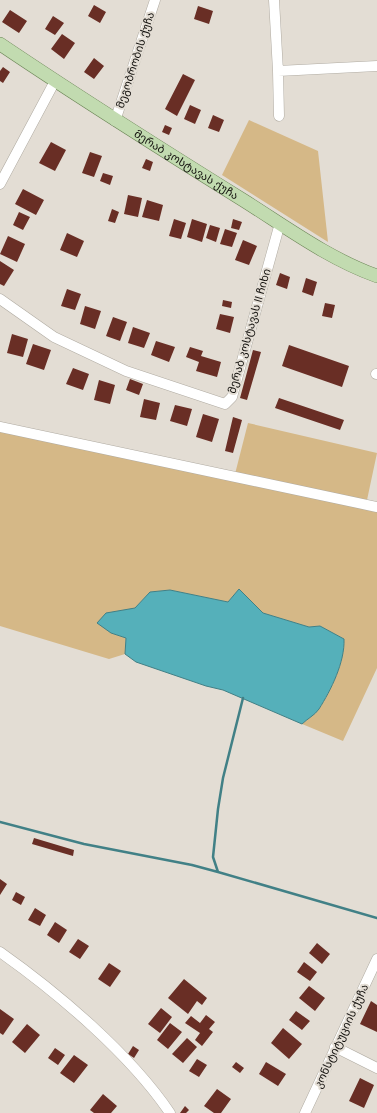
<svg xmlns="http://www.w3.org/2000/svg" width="377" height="1113" viewBox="0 0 377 1113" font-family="'Nunito Sans','Noto Sans Georgian',sans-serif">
<rect width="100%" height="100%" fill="#e3ddd4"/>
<path fill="#d5b887" d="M249,120L318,151L328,242L222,175Z
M0,422L235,474L248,423L377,453L367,500L377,502V668L343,741L302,724C307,719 315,715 319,709C331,690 345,662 344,639L320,626L309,627L263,613L239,589L228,602L170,590L150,592L135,608L123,611L111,633L126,638L125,654L109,659L0,626Z"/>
<path fill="#55b0ba" stroke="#418086" d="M239,589L263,613L309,627L320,626L344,639C345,662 331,690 319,709C315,715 307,719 302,724L223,690L206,686L136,662L125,654L126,638L111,633L97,623L106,613L135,608L150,592L170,590L228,602Z"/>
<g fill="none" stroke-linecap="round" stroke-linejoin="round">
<path stroke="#418086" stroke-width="2.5" d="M243,698L223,778L218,809L213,857L218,872L377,918
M0,822L84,844L192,865L218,872"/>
</g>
<path fill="#692e25" d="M94,5L106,12L100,23L88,16Z
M198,6L213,11L209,24L194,19Z
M10,10L27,21L19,33L2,22Z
M53,16L64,23L55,35L45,29Z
M62,34L75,43L64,59L51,49Z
M94,58L104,66L94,79L84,72Z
M3,67L10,72L3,83L0,81V71Z
M183,74L195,80L177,116L165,109Z
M190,105L201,110L195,124L184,119Z
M213,115L224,120L219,132L208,128Z
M165,125L172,128L169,135L162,132Z
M51,142L66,150L55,171L39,163Z
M90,152L102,156L94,177L82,173Z
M146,159L153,162L150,171L142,168Z
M103,173L113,176L110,185L100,181Z
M23,189L44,200L36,215L15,204Z
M128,195L142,198L138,217L124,214Z
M147,200L163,205L159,221L142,217Z
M112,209L119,212L115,223L108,221Z
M19,212L30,217L23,230L13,225Z
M174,219L186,223L181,239L169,236Z
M192,219L207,224L202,242L187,237Z
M233,219L242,222L239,230L231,228Z
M210,225L220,228L216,242L206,238Z
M225,229L237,233L232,247L220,244Z
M67,233L84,241L77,257L60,250Z
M8,236L25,244L17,262L0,254Z
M243,240L257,246L249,265L235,260Z
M0,261L14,270L4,286L0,284Z
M280,273L290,277L287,289L276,285Z
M306,278L317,282L313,296L302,292Z
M67,289L81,294L75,310L61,306Z
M223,300L232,302L231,308L222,306Z
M325,303L335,305L332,318L322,316Z
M85,306L101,311L95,329L80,324Z
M220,314L234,317L230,333L216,329Z
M113,317L127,322L120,341L106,336Z
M133,327L150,333L144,348L128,343Z
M12,334L28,339L23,357L7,353Z
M156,341L175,347L169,362L151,355Z
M33,344L51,350L44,370L26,364Z
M289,345L349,366L342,387L282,366Z
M190,347L203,351L201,356L221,362L217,377L196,371L199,362L186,357Z
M253,350L261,352L247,400L240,398Z
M73,368L89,374L83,390L66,384Z
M130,379L143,384L139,395L126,390Z
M99,380L115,385L110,404L94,400Z
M279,398L344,420L340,430L275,408Z
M144,399L160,403L156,420L140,417Z
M175,405L192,409L187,426L170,421Z
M203,414L219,419L212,442L196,437Z
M233,417L242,420L233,453L225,451Z
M34,838L74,850L73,856L32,844Z
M0,879L7,884L0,895Z
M16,892L25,897L21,905L12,900Z
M35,908L46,915L40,926L28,920Z
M55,922L67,930L59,943L47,935Z
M78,939L89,946L80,959L69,952Z
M317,943L330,954L322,964L309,953Z
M304,962L317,972L310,981L297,972Z
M109,963L121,971L110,987L98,979Z
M184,979L207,998L202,1005L197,1001L188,1014L168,998Z
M309,986L325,998L315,1011L299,998Z
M371,1001L377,1005V1032L360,1024Z
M161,1008L172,1017L160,1033L148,1024Z
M0,1009L14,1019L3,1035L0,1033Z
M296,1011L310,1021L302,1030L289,1020Z
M206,1015L215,1022L209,1029L213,1032L202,1046L195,1040L200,1033L185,1023L191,1016L200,1023Z
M170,1023L182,1032L168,1049L157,1040Z
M27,1024L40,1035L25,1053L12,1042Z
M283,1028L302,1044L289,1059L271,1043Z
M187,1038L197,1047L183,1063L172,1054Z
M133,1046L139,1050L134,1058L128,1054Z
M55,1048L65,1055L58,1065L48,1058Z
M74,1055L88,1065L74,1083L60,1073Z
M197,1059L207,1065L199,1077L189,1071Z
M236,1062L244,1068L240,1073L232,1067Z
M266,1062L286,1074L278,1086L259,1074Z
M360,1078L374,1085L364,1108L349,1101Z
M217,1089L231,1099L221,1113H214L204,1106Z
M103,1094L117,1106L111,1113H94L90,1110Z
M185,1106L189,1110L186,1113H180Z"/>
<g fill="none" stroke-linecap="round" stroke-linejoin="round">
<g stroke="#b0aba2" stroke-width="11">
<path id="minor" d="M274,0L278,71L377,66
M278,71L279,116
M115,121L155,0
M0,184L55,81
M0,299L54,337L126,371L225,404L232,397L280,223
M376,374H377
M0,427L377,507
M0,952C58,993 130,1054 170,1113
M335,1047L377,1068
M305,1113L377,959"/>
</g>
<g stroke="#6a8455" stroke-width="14">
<g id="major">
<path id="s1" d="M0,44C80,98 161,149 243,200C286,227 329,259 377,276"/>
</g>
</g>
<use href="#minor" stroke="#fff" stroke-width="10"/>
<use href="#major" stroke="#c2dbb0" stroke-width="13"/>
</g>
<g text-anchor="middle" stroke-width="4" stroke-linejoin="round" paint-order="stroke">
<g font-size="11" fill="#110f0c" stroke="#e3ddd4">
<text transform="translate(135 60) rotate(-72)" y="4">მეგობრობის ქუჩა</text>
<text dy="4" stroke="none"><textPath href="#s1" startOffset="222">მერაბ კოსტავას ქუჩა</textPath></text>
<text transform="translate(249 331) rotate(-74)" y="4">მერაბ კოსტავას II ჩიხი</text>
<text transform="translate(341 1036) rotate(-65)" y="4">კონსტიტუციის ქუჩა</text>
</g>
</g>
</svg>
